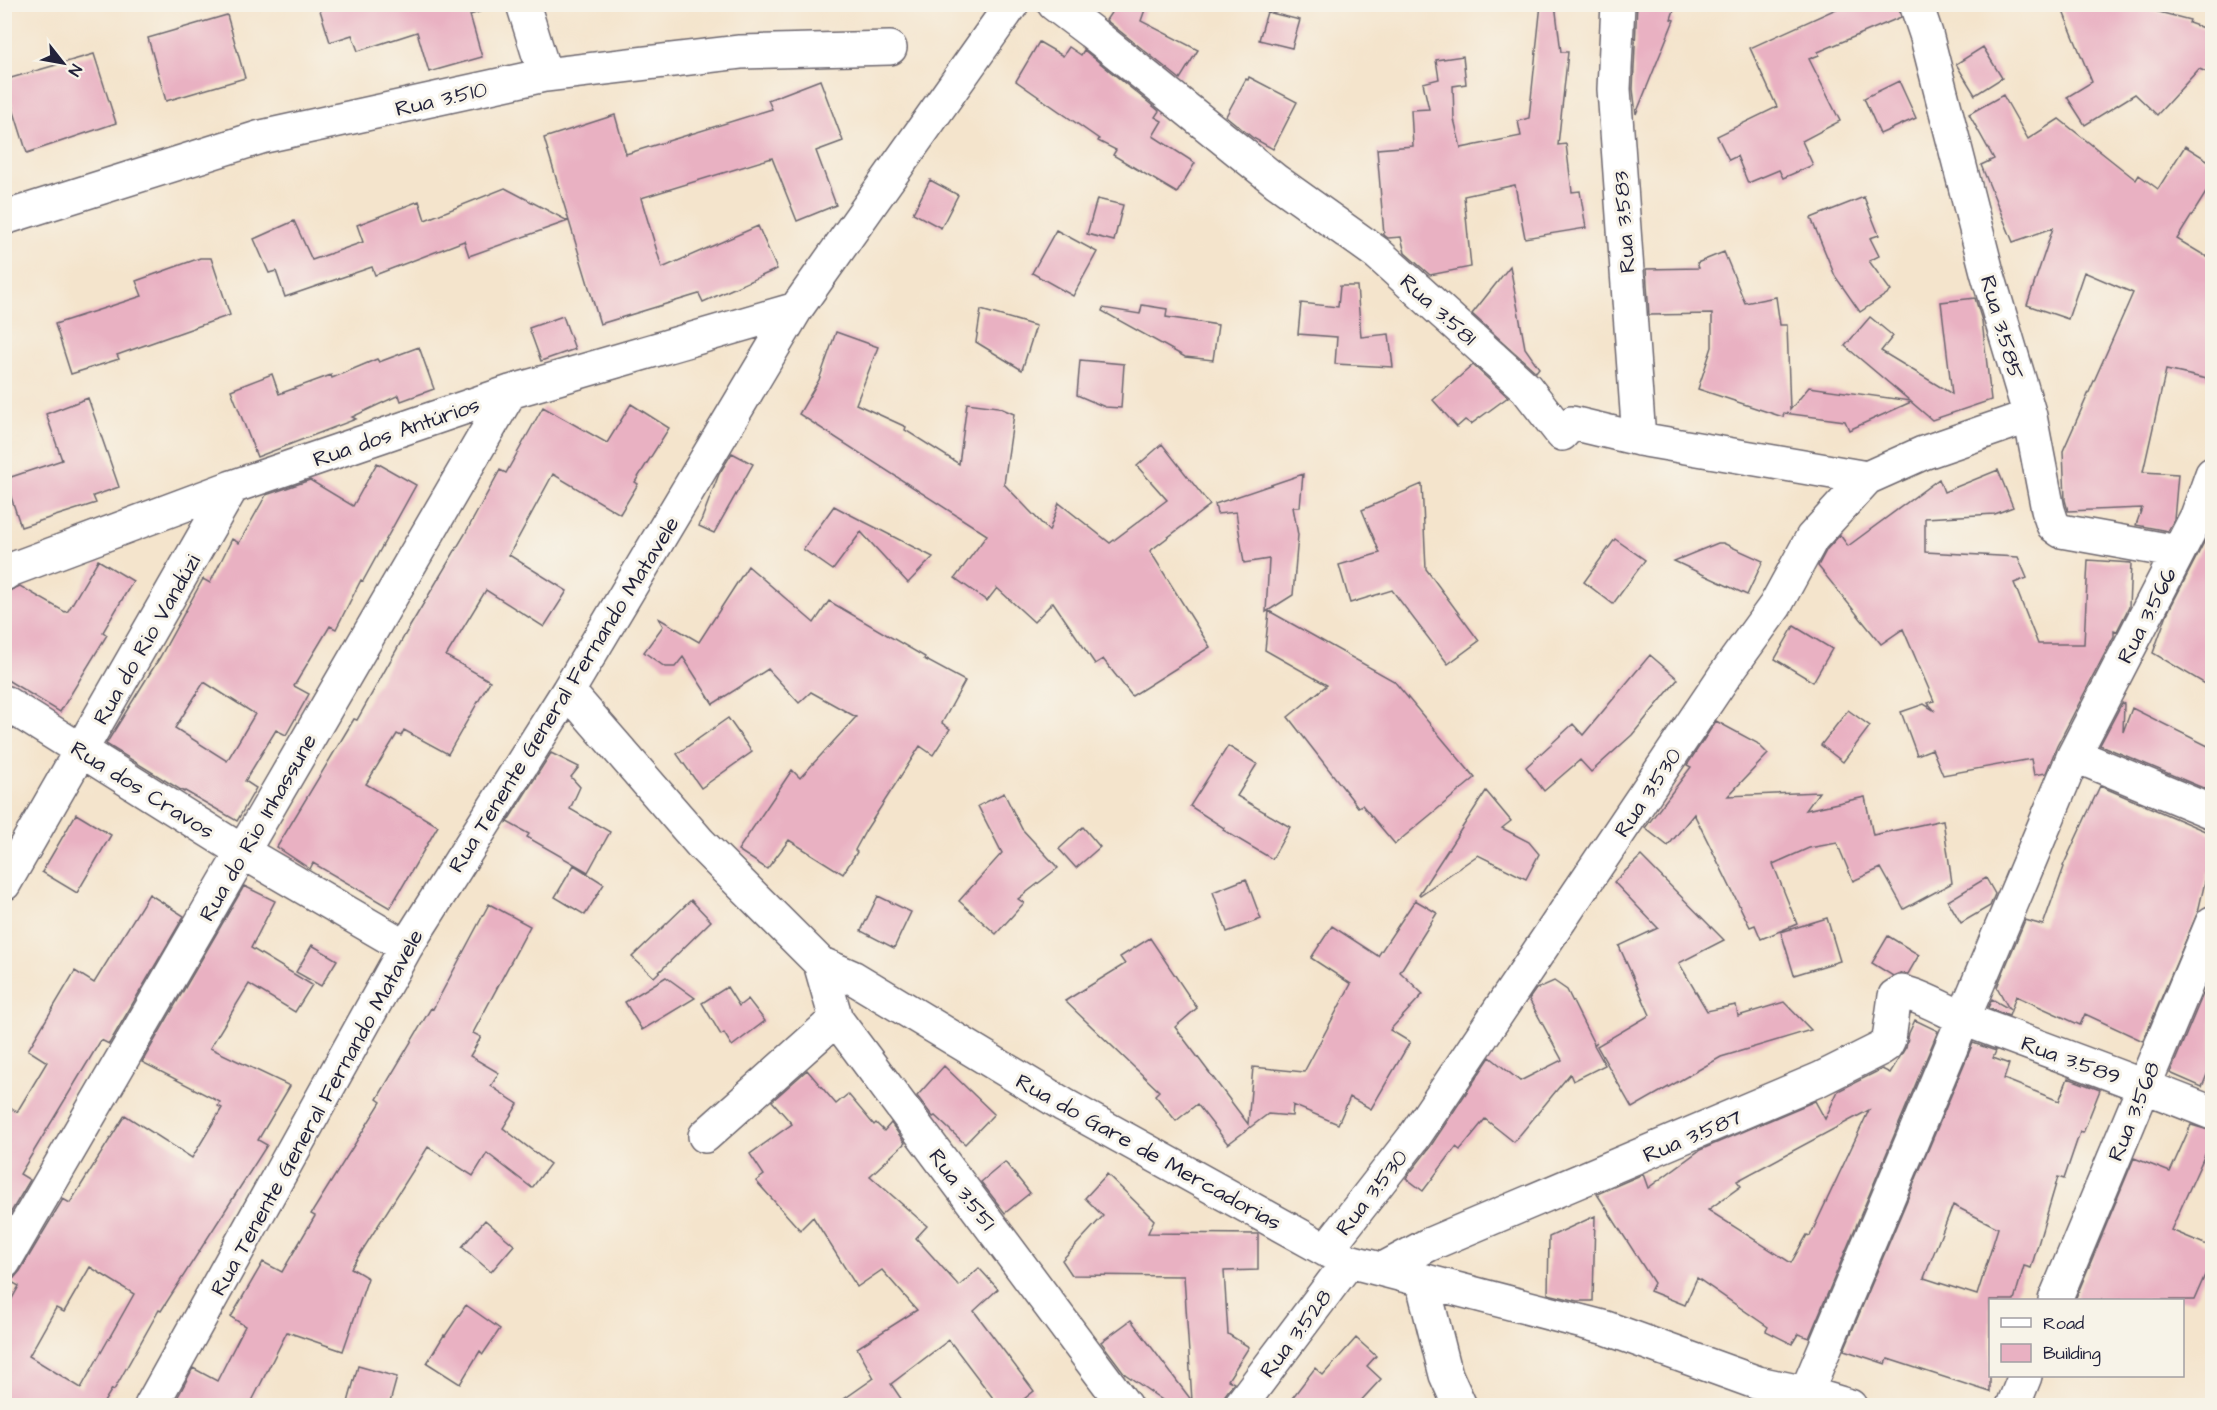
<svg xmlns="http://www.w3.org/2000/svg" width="2217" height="1410" viewBox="0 0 2217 1410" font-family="'Architects Daughter',sans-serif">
<rect width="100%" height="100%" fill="#f7f3e8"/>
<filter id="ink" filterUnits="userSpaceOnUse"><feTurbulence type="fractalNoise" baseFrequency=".0167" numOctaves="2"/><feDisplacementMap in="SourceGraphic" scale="12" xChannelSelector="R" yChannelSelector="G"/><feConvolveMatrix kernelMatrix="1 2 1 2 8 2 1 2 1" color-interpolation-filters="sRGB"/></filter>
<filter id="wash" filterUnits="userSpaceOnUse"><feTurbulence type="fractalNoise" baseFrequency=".008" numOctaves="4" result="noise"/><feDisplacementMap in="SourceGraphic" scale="24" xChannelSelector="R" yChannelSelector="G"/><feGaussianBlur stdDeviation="1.35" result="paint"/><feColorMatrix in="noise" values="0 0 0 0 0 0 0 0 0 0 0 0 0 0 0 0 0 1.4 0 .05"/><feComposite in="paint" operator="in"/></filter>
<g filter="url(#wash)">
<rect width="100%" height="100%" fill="#f4e4cc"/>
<g id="blocks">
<path fill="#e9b1c2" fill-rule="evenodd" d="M318,4H484L485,10L470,15L482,57L429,72L417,32L358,51L352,35L330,42Z
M1117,4H1147L1141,21L1198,50L1180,79L1106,20Z
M1541,4H1555L1561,52H1568L1558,145L1566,144L1572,192L1580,191L1586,228L1525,238L1515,185L1464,196L1471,267L1430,275L1405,253L1401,237L1388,238L1384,235L1377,149L1413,146L1411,110L1429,109L1423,83L1439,79L1436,60L1463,56L1466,84L1453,86L1454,119L1461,148L1521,136L1518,121L1529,118Z
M1637,4H1676L1671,19L1674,20L1636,114L1633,89Z
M1847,4H1898L1901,17L1818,52L1819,55L1809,59L1840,121L1802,141L1813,165L1783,178L1779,170L1748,183L1737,156L1729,160L1717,136L1777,107L1750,48Z
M2060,4H2128L2190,20L2189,23L2212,31V74L2199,69L2157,115L2135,94L2085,125L2067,97L2092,82Z
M1267,12L1300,20L1292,48L1259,40Z
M227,15L245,78L166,101L148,38Z
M1039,42L1063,56L1069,47L1081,55L1084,50L1159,111L1155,117L1162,121L1153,136L1195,163L1177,193L1113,155L1116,150L1098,141L1099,139L1016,81Z
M1983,47L2002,78L1975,95L1956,64Z
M94,54L116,123L27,153L4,80Z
M1249,77L1297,102L1273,149L1253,138L1226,116L1246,79L1248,80Z
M820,80L843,141L816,151L836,205L797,221L772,158L641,198L662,268L758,226L777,269L703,302L699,294L600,324L544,138L615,115L626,154L772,109L768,100Z
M1899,81L1916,118L1880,134L1864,98Z
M2003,95L2028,139L2059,119L2136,180L2139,175L2158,189L2185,146L2212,163V183L2177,239L2212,260V380L2166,370L2143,472L2178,474L2174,520L2168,531L2136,525L2142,508L2068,511L2065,500L2063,451L2133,293L2084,272L2068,319L2027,305L2053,228L2013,242L1981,165L1994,159L1969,114Z
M930,180L958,195L941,228L913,213Z
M505,188L568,221L469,256L464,241L375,275L372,267L285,297L276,271L269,273L254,239L294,221L312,260L363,242L357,225L419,201L425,220Z
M1864,197L1879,235L1870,238L1879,256L1869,261L1891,291L1860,312L1835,276L1811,218Z
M1097,199L1123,205L1114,241L1087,234Z
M1056,230L1097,252L1073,296L1032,273Z
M1724,252L1745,303L1776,297L1780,325H1787L1790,410L1809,387L1910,401L1845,346L1870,317L1893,336L1881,351L1952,394L1941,302L1975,298L1982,321L1991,400L1932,420L1911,402L1849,430L1845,421L1784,413L1783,417L1698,389L1712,347V314L1649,315L1646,269L1699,268L1697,263Z
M200,258H211L230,315L117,355L119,359L71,374L55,324L142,296L136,281Z
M1510,266L1525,348L1539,368L1536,372L1472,314Z
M1340,286H1357L1361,337L1389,334L1393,367L1335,364L1337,337L1298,334L1301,303L1338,307Z
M1142,305L1167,309L1166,317L1218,325L1213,360L1185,357L1102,311L1103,308L1140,314Z
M981,310L1036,326L1022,370L976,342Z
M563,316L575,349L541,361L529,328Z
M836,332L878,347L856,404L906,427L905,430L959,464L967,403L998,407L1014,414L1004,484L1049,531L1059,503L1110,543L1167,500L1137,466L1162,444L1210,505L1150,551L1210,647L1132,696L1103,659L1095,664L1053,602L1034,622L997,588L987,601L955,578L987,535L799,414L819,380Z
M419,347L434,389L401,401L399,395L352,417L356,419L257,457L231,390L272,374L279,394L331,375L332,378L377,359L379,362Z
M1080,360L1124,364L1121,408L1105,407L1077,395Z
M1473,365L1508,397L1471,424L1465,420L1457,427L1433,400Z
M88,398L119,487L93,496L96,503L21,527L5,479L62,460L46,414Z
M631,404L669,428L635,482L638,484L620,514L553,474L509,555L567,591L544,627L486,590L446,656L490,681L448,754L404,730L401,736L397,734L366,784L438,826L390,908L313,863L310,869L277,847L354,719L357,720L406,633L465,534L500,470L506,473L543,407L607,443Z
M732,453L753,464L714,533L699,526L719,474Z
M377,463L416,485L363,581L361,580L336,629L330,626L294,686L309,694L286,735L276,730L245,781L256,788L237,821L185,791L184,792L106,744L160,657L203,579L210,583L232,539L239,543L266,495L310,480L353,506ZM204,682L255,714L227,761L175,728Z
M1998,470L2013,507L1995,514L1925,518V552L2018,557L2027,578L2014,583L2038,644H2084L2088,560L2131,563L2129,607L2117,631L2114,630V636L2057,746L2046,773L2034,775L2031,759L1943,775L1932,749L1917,755L1901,712L1924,704L1935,711L1928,703L1934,701L1903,629L1881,644L1818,566L1827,549L1840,535L1848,546L1939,479L1944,492Z
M1303,474L1300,507H1293L1298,535L1293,595L1266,612L1269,559L1244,563L1236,512L1217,514L1215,504Z
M1422,484L1426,569L1479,641L1448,664L1392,590L1350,603L1339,565L1380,553L1362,510Z
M834,506L849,514L933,557L908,583L861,532L833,570L803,549Z
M2212,527V688L2153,653L2167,614Z
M1615,539L1645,560L1613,604L1584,582Z
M1718,543H1723L1763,561L1747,595L1674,561Z
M98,560L133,581L103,632L107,635L60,712L4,678V593L20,586L65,612L68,611Z
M748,566L814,623L829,601L925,657L924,659L965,681L942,723L950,729L933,755L920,746L866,830L855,850L857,852L843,874L789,840L767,869L738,850L792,770L800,778L856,717L811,692L799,703L768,669L713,704L683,657L675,667H665L644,652L663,626L658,618L699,642Z
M1269,611L1394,681L1475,778L1395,844L1362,805L1358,807L1288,717L1327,685L1265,650Z
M1794,626L1832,649L1813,682L1775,659Z
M1650,655L1678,679L1632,735L1591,772L1580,760L1544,791L1526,767L1573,724L1583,735Z
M2122,703L2124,704L2123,732L2132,708L2212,748V781L2208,790L2100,745Z
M1848,710L1870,726L1843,762L1821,745Z
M728,718L752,752L701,788L677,754Z
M1716,721L1757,743L1768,754L1728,796L1819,792L1806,810L1865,797L1873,835L1943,820L1952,883L1904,909L1881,868L1853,881L1837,843L1809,848L1773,864L1797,924L1761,939L1755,925L1750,927L1694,814L1668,846L1645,828L1691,767L1687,765Z
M1228,746L1257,764L1237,796L1290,827L1272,859L1223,830L1224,828L1190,806Z
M551,753L579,767L571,777L580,787L570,809L610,832L588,872L527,837L529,834L507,822Z
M2100,786L2212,834V875L2207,873L2198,912L2143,1041L2085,1014L2080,1025L2016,996L2009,1016L1988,1008L1992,999L2009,1009L1997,987L2025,920L2043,925L2064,867L2063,866Z
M1486,791L1511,821L1502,828L1529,842L1539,854L1526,879L1478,855L1420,895L1419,894Z
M1004,793L1022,829L1058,868L1018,899L1024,903L996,934L959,901L1002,853L978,806Z
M76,814L111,835L77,893L42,872Z
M1083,827L1100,847L1076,868L1059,849Z
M1641,856L1724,940L1679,963L1707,1011L1736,1005L1738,1016L1784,1002L1811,1030L1721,1057L1632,1108L1597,1046L1650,1015L1619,946L1658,928L1614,882Z
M574,865L604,884L585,915L555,897Z
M1986,878L1995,894L1990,906L1961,923L1948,901Z
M1246,879L1261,919L1227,932L1213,892Z
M244,886L275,901L251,948L312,985L295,1012L249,984L210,1048L290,1086L258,1140L267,1145L161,1311L159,1310L114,1390L112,1389L104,1402L110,1406H4V1313L19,1286L8,1280L14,1278L20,1271L63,1199L70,1203L125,1115L192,1158L222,1108L218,1106L220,1102L142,1062ZM90,1267L134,1294L81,1388L29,1356L56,1308L64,1312Z
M149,894L184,916L109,1044L101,1040L20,1174L30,1180L4,1224V1105L17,1112L47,1062L28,1050L75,971L94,983Z
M878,896L911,912L894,948L861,931Z
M691,900L711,921L654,977L632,957Z
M1415,900L1437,913L1400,972L1423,994L1390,1030L1410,1042L1371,1109L1350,1097L1338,1124L1293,1105L1292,1116L1268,1114L1228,1144L1197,1104L1176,1121L1155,1095L1159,1091L1065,1001L1125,964L1120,957L1150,938L1197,1008L1175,1027L1248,1124L1253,1067L1304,1072L1351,984L1311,958L1332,926L1378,956Z
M489,904L530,926L473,1033L481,1037L470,1056L499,1073L491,1086L518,1104L503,1128L550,1164L532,1188L487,1153L473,1176L428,1147L351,1268L368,1278L343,1351L287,1332L252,1401L260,1406H173L193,1368L217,1381L245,1326L231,1317L263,1262L282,1272L315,1216L311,1214L381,1102L377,1099L431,1008L433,1009Z
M1827,918L1840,961L1794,975L1781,932Z
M1888,936L1919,955L1908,974L1900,973L1893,976L1872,963Z
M312,945L337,960L321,986L296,972Z
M666,977L695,998L642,1030L625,1002Z
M1554,981L1567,990L1594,1044L1597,1042L1594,1045L1605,1065L1573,1081L1570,1074L1514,1142L1485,1119L1460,1150L1456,1147L1423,1191L1406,1178L1430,1147L1490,1057L1520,1081L1562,1060L1529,999L1536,989Z
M727,987L739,1006L748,999L765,1021L732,1046L724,1033L721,1035L702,1003Z
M2203,994L2212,998V1062L2202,1087L2170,1073Z
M1915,1020L1938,1031L1809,1338L1798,1334L1792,1344L1766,1331L1768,1327L1697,1278L1685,1305L1650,1291L1654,1283L1597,1194L1643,1174L1648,1188L1700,1150L1815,1101L1825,1119L1838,1091L1882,1069L1890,1073L1906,1047L1909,1033ZM1869,1110L1810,1236L1807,1235L1791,1263L1708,1210L1741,1186L1737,1181Z
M1973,1043L1996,1051L1993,1058L2009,1064L2004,1079L2059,1101L2068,1078L2100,1090L2083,1133L2080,1132L2064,1179L2058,1177L2031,1268L2024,1266L2014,1300H1990V1392L1888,1359L1886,1364L1844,1350ZM1953,1205L1998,1228L1977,1295L1924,1278Z
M944,1066L994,1114L965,1144L935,1116L933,1117L917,1096Z
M807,1070L836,1104L848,1094L874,1125L876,1123L884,1131L891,1123L905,1143L870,1176L927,1226L916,1238L959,1286L979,1268L998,1289L974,1311L1034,1391L1015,1406H999L949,1340L891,1384L906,1406H834L874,1378L857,1348L917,1310L882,1270L857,1287L813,1217L800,1230L756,1181L764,1175L750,1154L792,1124L772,1101Z
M2191,1125L2212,1131V1139L2171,1230L2212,1247V1259L2194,1300H2075L2134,1158L2170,1172Z
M1005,1162L1030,1193L1005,1213L981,1182Z
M1107,1174L1154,1220L1148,1233L1258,1234V1270L1224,1271L1228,1334L1249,1347L1228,1380L1234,1383L1225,1395L1222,1406H1171L1125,1374L1101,1342L1131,1320L1192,1401L1184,1276L1072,1275L1062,1260L1103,1216L1085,1198Z
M1595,1216L1593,1301H1578L1548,1294L1549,1237Z
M485,1220L514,1245L491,1272L462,1247Z
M466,1305L500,1329L483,1354L480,1351L460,1384L427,1363L444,1335L445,1336Z
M1356,1338L1376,1356L1367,1366L1381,1379L1356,1406H1286L1315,1368L1323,1375Z
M358,1366L397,1377L389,1406H347Z"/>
</g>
</g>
<g filter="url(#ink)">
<use href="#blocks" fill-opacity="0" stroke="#6c666e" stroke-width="1.5"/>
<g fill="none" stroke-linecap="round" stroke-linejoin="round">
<g stroke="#6c666e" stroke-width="36">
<path id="minor" d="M523,4L545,75
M1054,4L1091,32L1276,181L1377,253L1526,388L1562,434L1572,423L1639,439L1867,478
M1618,4L1614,89L1639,439
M1916,4L1926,34L1987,272L2030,416L2048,510L2053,525L2061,531L2178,552
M4,218L261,137L545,75L740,52L890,48
M4,574L10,570L232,487L510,392L796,309
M568,691L700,843L820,963L852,977L1064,1105L1326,1250L1349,1261L1606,1328L1758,1383L1806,1393L1850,1406
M4,702L243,852L406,947
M2074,755L2212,812
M4,884L232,487
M820,963L836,1019L1125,1406
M705,1136L836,1019
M1326,1250L1414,1137L1725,675L1775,606L1812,538L1867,478L1923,453L2030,416
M4,1262L510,392
M1383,1269L1428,1245L1820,1079L1880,1049L1886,1045L1889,1039L1895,996L1902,992C1928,998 1952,1015 1977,1024C2056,1053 2135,1082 2212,1113
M1422,1280L1446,1375L1460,1406
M2055,1300L2212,923
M1806,1393L2074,755L2197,516L2212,474
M151,1406L406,947L568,691L796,309L1012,4
M1240,1406L1349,1261
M2013,1406L2025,1376"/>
</g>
<use href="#minor" stroke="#fff" stroke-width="33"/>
</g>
</g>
<g text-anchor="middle" stroke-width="6" stroke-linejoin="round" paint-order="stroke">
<g font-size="22" fill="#22223b" stroke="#f7f3e8">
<text transform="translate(441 98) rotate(-13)" y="8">Rua 3.510</text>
<text transform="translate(1623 222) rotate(-94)" y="8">Rua 3.583</text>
<text transform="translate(1439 309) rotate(42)" y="8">Rua 3.581</text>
<text transform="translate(2003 327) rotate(74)" y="8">Rua 3.585</text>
<text transform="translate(396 431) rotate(-19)" y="8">Rua dos Antúrios</text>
<text transform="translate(2146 615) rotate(-63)" y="8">Rua 3.566</text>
<text transform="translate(146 639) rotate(-60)" y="8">Rua do Rio Vandúzi</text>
<text transform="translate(563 694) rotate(-58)" y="8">Rua Tenente General Fernando Matavele</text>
<text transform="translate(143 789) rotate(32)" y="8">Rua dos Cravos</text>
<text transform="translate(1647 792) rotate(-56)" y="8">Rua 3.530</text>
<text transform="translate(257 827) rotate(-60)" y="8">Rua do Rio Inhassune</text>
<text transform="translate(2071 1059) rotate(20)" y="8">Rua 3.589</text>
<text transform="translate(2133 1111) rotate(-68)" y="8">Rua 3.568</text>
<text transform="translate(316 1112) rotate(-61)" y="8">Rua Tenente General Fernando Matavele</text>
<text transform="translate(1692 1135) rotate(-23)" y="8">Rua 3.587</text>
<text transform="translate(1149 1151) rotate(29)" y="8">Rua do Gare de Mercadorias</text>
<text transform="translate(963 1189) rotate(53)" y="8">Rua 3.551</text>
<text transform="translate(1371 1192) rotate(-52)" y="8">Rua 3.530</text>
<text transform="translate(1295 1333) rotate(-53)" y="8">Rua 3.528</text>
</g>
</g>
<rect width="2217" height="1410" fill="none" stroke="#f7f3e8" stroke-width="24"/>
<rect x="1989" y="1299" width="195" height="78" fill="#f7f3e8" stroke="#a29fa3" stroke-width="1.5"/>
<rect x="2001" y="1318" width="30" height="9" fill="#ffffff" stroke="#a29fa3" stroke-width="1.5"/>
<text x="2043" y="1329" font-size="18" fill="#22223b">Road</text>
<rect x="2001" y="1344" width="30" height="18" fill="#e9b1c2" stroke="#a29fa3" stroke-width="1.5"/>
<text x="2043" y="1359" font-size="18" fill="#22223b">Building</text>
<g transform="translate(63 63) rotate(121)" stroke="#f7f3e8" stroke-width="4.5" paint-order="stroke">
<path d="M0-4.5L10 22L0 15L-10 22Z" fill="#22223b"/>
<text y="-9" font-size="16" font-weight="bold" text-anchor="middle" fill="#22223b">N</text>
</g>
</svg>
